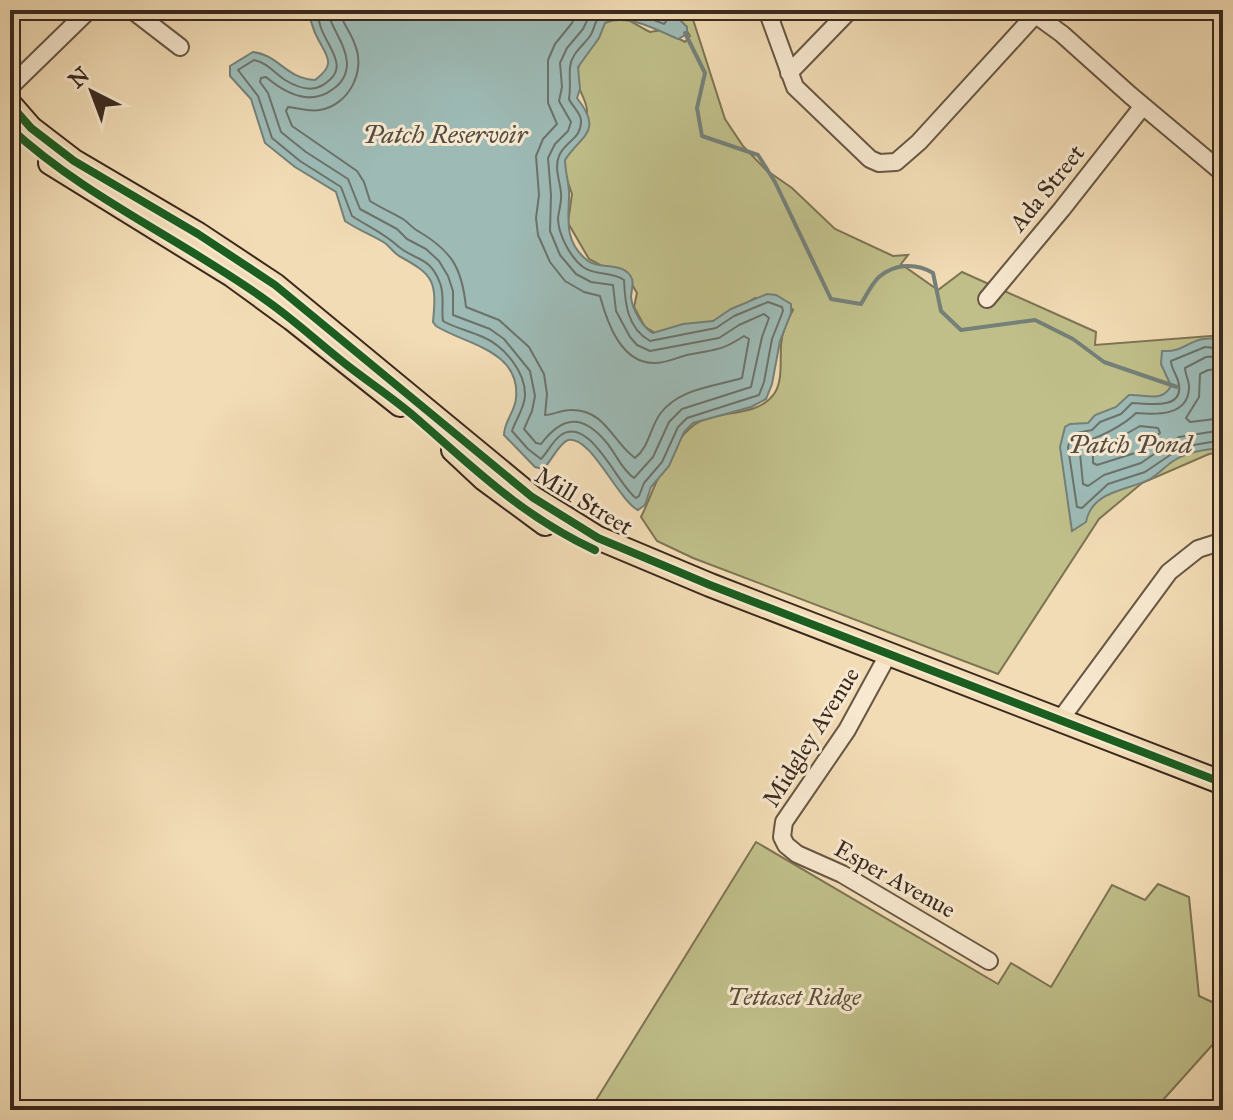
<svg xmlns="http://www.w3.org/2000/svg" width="1233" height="1120" viewBox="0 0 1233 1120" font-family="'IM FELL Great Primer',serif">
<rect width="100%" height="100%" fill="#f2dcb5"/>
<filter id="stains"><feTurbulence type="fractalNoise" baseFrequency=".0025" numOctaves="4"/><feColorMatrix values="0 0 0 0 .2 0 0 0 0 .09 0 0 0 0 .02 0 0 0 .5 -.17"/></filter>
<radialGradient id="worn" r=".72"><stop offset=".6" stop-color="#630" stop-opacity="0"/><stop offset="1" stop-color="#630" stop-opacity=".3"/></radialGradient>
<path fill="#c0bf8a" stroke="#7d7454" stroke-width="2" d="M668,10H690L725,119L743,146L766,170L792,188L835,229L893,256L908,255L901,264L938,290L962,272L1096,332L1095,345L1223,335V452L1209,454L1142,483L1099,519L998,674L693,558L657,541L641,517C656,487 666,446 694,425C717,408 756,419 774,394C783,382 780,360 781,345C782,332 786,322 793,310L785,302L755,298L718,320L661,336L645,327L634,307L637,293L630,281L589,259L568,223L572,194L564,171L565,157L587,113C588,100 577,91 577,78C576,61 601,11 622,18C631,20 641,28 650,32L662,30L685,42L690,36L683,25Z
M756,842L998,984L1011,963L1051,987L1112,885L1145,900L1158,884L1189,897L1199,996L1223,1007V1033L1154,1110H590Z"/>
<path fill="#9dbab5" stroke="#758079" stroke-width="2" d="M306,10H670L687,27V34L678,39C657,30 627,13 605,23L599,38L578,67L580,89L577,98C604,132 581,135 565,160C565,173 570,185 569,198C568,222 565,243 588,261C600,270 625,261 632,279C634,285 631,291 631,297C632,309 643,328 653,333L683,324L713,321L731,309L767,294L776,295L791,304V313L780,341L772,384L766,399L751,407L693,423L684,432L669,466L651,487L645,505L638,510C618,500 590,434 568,440C559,443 551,462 543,469L535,467L504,435C504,421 515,412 516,398C521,350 464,344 436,326L433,322C437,281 434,275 399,256C393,252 390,247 385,243C372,235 358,230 345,221L336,192L295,167L265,143L251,99L230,76V66L253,52C279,55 285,78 315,80C338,63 326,56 316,35C312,27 311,18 306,10Z
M1223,335V448C1207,449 1189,451 1175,460C1166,465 1159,474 1150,479C1128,491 1092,490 1086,522L1072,531L1060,447L1065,427L1070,424L1088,423L1095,415L1116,407L1129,395C1145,394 1162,403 1171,386L1161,364L1162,351C1184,352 1186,342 1203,339C1212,337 1214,341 1223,335Z"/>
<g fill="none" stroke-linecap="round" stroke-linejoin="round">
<path stroke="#6c726a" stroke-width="2" d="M316,10C318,16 319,22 321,28C329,50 352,69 321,86C310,92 295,86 285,80C274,73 268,63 254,60L238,70L258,96L272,138L300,161L341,187L352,216C369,227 384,233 399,247C416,261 430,256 440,283C445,296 441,308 443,321C455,328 470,331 483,337C504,346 526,372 525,396C524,409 516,419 512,431L528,449L541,459C548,452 553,440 561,435C590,415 618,486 636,498L639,496L644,483L662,462L678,427L687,418L759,395L764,382L772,339L783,311L782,307L768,302L734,316L716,328L650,341C627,328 625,303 624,280C612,271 595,276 583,267C570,257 558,234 558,218C559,210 562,201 561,193C560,181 554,168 559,156C565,141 582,139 581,120C580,112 572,106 569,99C571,87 569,78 570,67C571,54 583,46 590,36C594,31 594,23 598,19C613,0 647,18 664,24L667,20L665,10
M327,10C331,28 346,44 347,63C347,74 342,83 333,89C310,107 285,93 266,77L261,78L260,82L268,93L281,132L306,152L348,179L360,209L397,229L407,239L426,249L439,261L448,276L453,291V315L490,329L504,339L530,371L535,396L532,411L524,429L536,443L541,444C563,415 583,414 607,443C616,454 622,470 634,478L653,457L669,422L682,409L751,387L762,337L769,318L764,314L739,325L719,338L650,351L637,345L630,337L616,311L613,285L591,282L576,274L560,255L550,231L551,195L548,158L555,144L568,131L571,122L559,101L562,87L560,63L567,48L583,29L592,10
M339,10C342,23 351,32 355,45C366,71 349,105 320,110C309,112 298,108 288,107L286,111L292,126L357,171L364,182L370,201C381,208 393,213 403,219C409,223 412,228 418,231C452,251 462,268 466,307L499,320L529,347L544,374L547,394L545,415C553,415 561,410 570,410C606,409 612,442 635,458C649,447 650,428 660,414C679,388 714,387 742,378L749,339L744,336C721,351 717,349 692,354C679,356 668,363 655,363C621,364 607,322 600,296L584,292L565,281L550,262L538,235L536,218L539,195L536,156L543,139L557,124L548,103V60L555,44L572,23L578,10
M1223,345L1215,348L1205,347L1171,361C1171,369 1178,376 1179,385C1183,411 1145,403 1132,403L1121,414L1100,422L1092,430L1072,434L1068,447L1077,507L1082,508L1108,484L1145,472L1182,447L1223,440
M1223,356L1206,357L1185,368C1185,374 1189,380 1189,387C1189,416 1156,415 1136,413C1123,426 1097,439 1079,443L1083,484L1088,486L1104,475L1141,463L1179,437L1223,430
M1223,369L1208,370L1200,374L1199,397L1186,418L1190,422L1223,418
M1140,426L1158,428L1160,433L1135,453L1097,465L1093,463V453Z"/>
<path stroke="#758079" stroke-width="4" d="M685,33L705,73L697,108L702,136L758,155L775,182L831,299L861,304C866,296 872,283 879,277C895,263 917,263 933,273L941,311L961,330L1035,320L1073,339L1104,362L1177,387"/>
<g stroke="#685644" stroke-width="20">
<path id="minor" d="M132,10L180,47
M767,10L795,87L870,159L879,163L896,162L919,142L1035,15
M1029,10L1062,34L1130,95L1223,173
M789,73L850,10
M10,87L89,10
M987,299L1062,209L1143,106
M883,664L847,730L784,822L782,837L786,845L797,854L842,874L989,961
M1060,720L1169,572L1198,549L1223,541"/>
</g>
<g stroke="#3a291f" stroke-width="26">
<path id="major" d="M10,104L31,128L74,161L198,234L275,285L532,497L598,538L710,585L1223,783
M50,163L233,276L292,319L400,405
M453,450L484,479L545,524"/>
</g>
<use href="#minor" stroke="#f7e8cf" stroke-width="16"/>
<use href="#major" stroke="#f2dcb5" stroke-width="22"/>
<g stroke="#f7e8cf" stroke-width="13">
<path id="cycleway" d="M10,104L31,128L74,161L198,234L275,285L532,497L598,538L710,585L1223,783
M10,128C86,198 183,240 267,301C297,322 323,347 352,369C373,385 395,400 415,417C475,469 522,516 595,550"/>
</g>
<use href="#cycleway" stroke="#1b5e20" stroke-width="8"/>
</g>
<g text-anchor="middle" stroke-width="6" stroke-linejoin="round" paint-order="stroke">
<g font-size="24" fill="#3a291f" stroke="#f7e8cf">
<text transform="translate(1047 188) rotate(-51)" y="8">Ada Street</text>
<text transform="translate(584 501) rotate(31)" y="8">Mill Street</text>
<text transform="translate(811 737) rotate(-58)" y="8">Midgley Avenue</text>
<text transform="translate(895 879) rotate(29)" y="8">Esper Avenue</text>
</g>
<g font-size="24" font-style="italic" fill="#5c4e3a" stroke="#f7e8cf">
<text x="794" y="1005">Tettaset Ridge</text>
</g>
<g font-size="26" font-style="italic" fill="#534d44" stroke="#f7e8cf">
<text x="445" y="143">Patch Reservoir</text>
<text x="1130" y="453">Patch Pond</text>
</g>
</g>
<rect width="1233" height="1120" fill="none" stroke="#f2dcb5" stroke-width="40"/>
<rect x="12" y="12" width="1209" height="1096" fill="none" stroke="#3a291f" stroke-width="4"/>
<rect x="20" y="20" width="1193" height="1080" fill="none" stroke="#3a291f" stroke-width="2"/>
<g transform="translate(92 92) rotate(318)" stroke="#f7e8cf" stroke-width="6" paint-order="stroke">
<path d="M0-6L14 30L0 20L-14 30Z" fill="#3a291f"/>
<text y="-12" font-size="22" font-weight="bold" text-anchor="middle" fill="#3a291f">N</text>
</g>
<rect width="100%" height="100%" filter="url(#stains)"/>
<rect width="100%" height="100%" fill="url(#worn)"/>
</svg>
